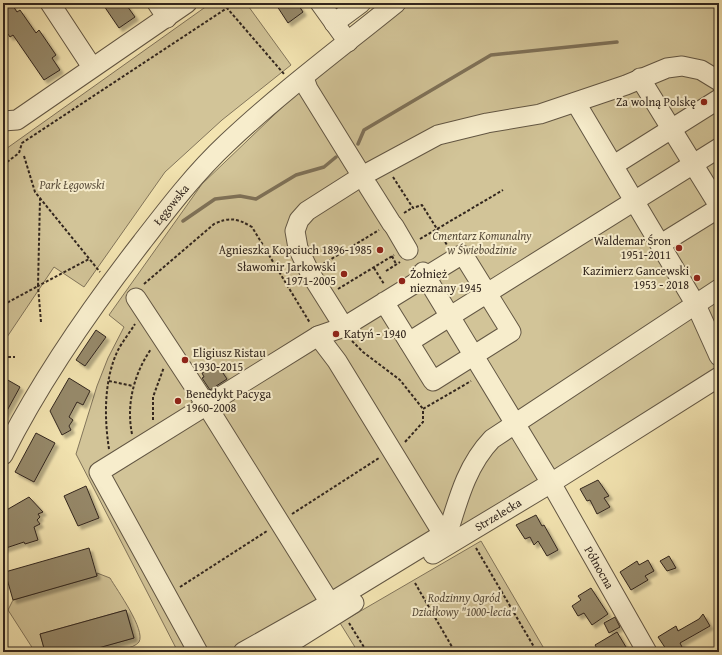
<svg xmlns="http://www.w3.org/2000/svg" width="722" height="655" viewBox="0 0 722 655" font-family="'Gentium Book Plus',serif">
<defs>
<filter id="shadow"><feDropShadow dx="3.5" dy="3.5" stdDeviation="1" flood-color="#0004"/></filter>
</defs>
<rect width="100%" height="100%" fill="#f3e4b1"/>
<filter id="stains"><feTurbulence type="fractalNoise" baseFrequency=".005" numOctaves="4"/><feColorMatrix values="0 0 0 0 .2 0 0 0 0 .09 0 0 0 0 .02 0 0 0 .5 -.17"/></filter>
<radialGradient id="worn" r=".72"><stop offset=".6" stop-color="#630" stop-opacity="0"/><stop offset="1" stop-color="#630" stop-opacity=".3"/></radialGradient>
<path fill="#d2c498" stroke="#82755b" d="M211,3H246L291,65L222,120L165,172L84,287L54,267L3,343V151Z
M409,3H719V369L265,652H178L76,454L97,386L108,358L124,327L109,315L202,184L295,95Z
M481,541L546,652H358L340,623Z
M97,573L110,578C117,590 146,630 139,642C134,649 111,652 103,652L101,647L134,638L126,610L40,634L45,651L35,652L8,610L13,600L97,576Z"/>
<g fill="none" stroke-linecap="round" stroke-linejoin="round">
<path stroke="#7e7158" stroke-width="3.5" d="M358,144L364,130L491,55L617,42
M183,221L215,199L240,196L256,199L296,175L324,167L336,157"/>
</g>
<path fill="#96896a" stroke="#32261e" filter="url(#shadow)" d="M3,3H11L17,12L20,10L36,33L39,30L56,55L52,58L60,70L44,80L13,35L10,37L3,27Z
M102,3H125L135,17L119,28Z
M275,3H297L303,12L288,23Z
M96,330L106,337L85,366L76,360Z
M214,366L216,369L219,367L227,379L210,390L202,378L204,377L202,373Z
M69,378L90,391L83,405L77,402L69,417L73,420L69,426L71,430L62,435L50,411Z
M6,379L20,387L3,418V385Z
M36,433L55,443L34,482L15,472Z
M598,480L609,496L604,498L610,507L597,514L590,500L587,501L580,489Z
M86,486L99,518L78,526L64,496Z
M29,497L43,512L38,514L40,517L37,520L40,524L34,527L38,540L25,544L24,542L3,549V512Z
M536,515L542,526L544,525L558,550L547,556L538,541L534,545L530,537L525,539L516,525Z
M89,548L97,576L13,600L5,572Z
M669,556L676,568L667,571L660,561Z
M648,560L654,571L645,576L648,580L631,590L620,572L637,561L639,565Z
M591,588L608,614L592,625L584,613L578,616L572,606L581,600L578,596Z
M126,610L134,638L84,652H45L40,634Z
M703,614L710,626L680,643L682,647L674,652H668L658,637L676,626L678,631L699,619Z
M615,617L620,627L609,633L604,623Z
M617,632L629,652H599L595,645Z"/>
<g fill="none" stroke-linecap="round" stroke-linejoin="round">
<g stroke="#625643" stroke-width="21">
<g id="minor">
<path d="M50,3L92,67"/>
<path d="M157,3L167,18"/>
<path d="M320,3L348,42"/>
<path d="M334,23L361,3"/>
<path d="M304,78L308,89L365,181"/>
<path d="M640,78L719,206"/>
<path d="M576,103L696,305L719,356"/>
<path d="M3,121L17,120L187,3"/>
<path d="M614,165L719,99"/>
<path d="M368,186L392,224"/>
<path d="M394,226L408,250"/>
<path d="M661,244L719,208"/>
<path id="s1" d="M423,272L551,483L647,652"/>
<path d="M136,298L207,406L330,603L443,534L449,529C459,496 468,464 492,439L719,289"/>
<path d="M344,327L461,255L464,256L511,332L433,381L384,302"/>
<path d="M318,336L337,361L443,534"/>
<path d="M409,342L719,148"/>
<path id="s2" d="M3,455C41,379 90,309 142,242C169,207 195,173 227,143C280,93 339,49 396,3"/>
<path id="s3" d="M433,554L551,483L719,377"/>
<path d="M198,652L99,472L318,336L344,327L310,273L298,248L295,231L299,220L307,211L362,176L438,135L487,123L540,114L626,85L667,68L682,66L701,70L719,81"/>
<path d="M243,652L330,603L331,605"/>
<path d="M276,652L354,603"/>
</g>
</g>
<path stroke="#32261e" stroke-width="2" stroke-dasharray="3 2" stroke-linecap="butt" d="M24,156L35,192L100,272
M3,165L19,153L22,143L227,8L284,74
M393,177L413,208L422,205L447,245
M404,213L412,208
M420,239L503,190
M392,256L396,264
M323,264L379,230
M374,268L384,284
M386,271L400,262
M144,284L214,224C229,217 237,218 252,227L310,323
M338,289L394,255
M3,305L38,286L40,199
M41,322L38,286L89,259
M352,341L363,352L400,380L423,409
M3,357H15
M109,381L133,386
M153,420V397L164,367
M132,434C126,404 134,374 151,349
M405,442L423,422V409L471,381
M109,449C104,417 104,379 118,350C123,341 130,332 135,324
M292,514L379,458
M476,548L537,652
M415,583L455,652
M180,587L267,531
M349,623L367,652"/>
<use href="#minor" stroke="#f7edcc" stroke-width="19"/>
</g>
<g fill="#8f2418" stroke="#f7edcc" stroke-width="1.5">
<circle cx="704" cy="102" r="4"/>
<circle cx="679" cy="248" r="4"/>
<circle cx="380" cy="250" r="4"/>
<circle cx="344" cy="274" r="4"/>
<circle cx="697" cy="278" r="4"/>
<circle cx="402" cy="281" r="4"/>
<circle cx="336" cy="334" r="4"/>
<circle cx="185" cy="360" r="4"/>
<circle cx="178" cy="401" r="4"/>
</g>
<g text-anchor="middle" stroke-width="4" stroke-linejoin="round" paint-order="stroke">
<g font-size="12" fill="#32261e" stroke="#f7edcc" text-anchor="end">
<text x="696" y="106">Za wolną Polskę</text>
<text x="671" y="245">Waldemar Śron<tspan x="671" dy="14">1951-2011</tspan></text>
<text x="372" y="254">Agnieszka Kopciuch 1896-1985</text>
<text x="336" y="271">Sławomir Jarkowski<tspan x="336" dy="14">1971-2005</tspan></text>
<text x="689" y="275">Kazimierz Gancewski<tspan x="689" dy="14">1953 - 2018</tspan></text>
<text x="410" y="278" text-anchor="start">Żołnież<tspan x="410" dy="14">nieznany 1945</tspan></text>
<text x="344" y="338" text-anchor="start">Katyń - 1940</text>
<text x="193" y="357" text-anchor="start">Eligiusz Ristau<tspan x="193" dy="14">1930-2015</tspan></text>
<text x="186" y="398" text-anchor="start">Benedykt Pacyga<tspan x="186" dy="14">1960-2008</tspan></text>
</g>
<g font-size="12" font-style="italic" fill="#5a4e3c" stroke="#f7edcc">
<text x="72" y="189">Park Łęgowski</text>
<text x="482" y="240">Cmentarz Komunalny<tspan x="482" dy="14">w Świebodzinie</tspan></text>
<text x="464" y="602">Rodzinny Ogród<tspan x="464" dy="14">Działkowy "1000-lecia"</tspan></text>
</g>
<g font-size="12" fill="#32261e" stroke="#f7edcc">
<text dy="4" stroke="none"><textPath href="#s2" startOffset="302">Łęgowska</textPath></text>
<text dy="4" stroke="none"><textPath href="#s3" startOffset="76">Strzelecka</textPath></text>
<text dy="4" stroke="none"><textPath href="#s1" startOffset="344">Północna</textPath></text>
</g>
</g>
<rect width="722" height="655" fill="none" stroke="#f3e4b1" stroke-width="16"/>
<rect x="4" y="4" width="714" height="647" fill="none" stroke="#32261e" stroke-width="2"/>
<rect x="8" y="8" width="706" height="639" fill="none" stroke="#32261e"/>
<rect width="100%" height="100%" filter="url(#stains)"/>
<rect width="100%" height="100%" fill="url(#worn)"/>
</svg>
